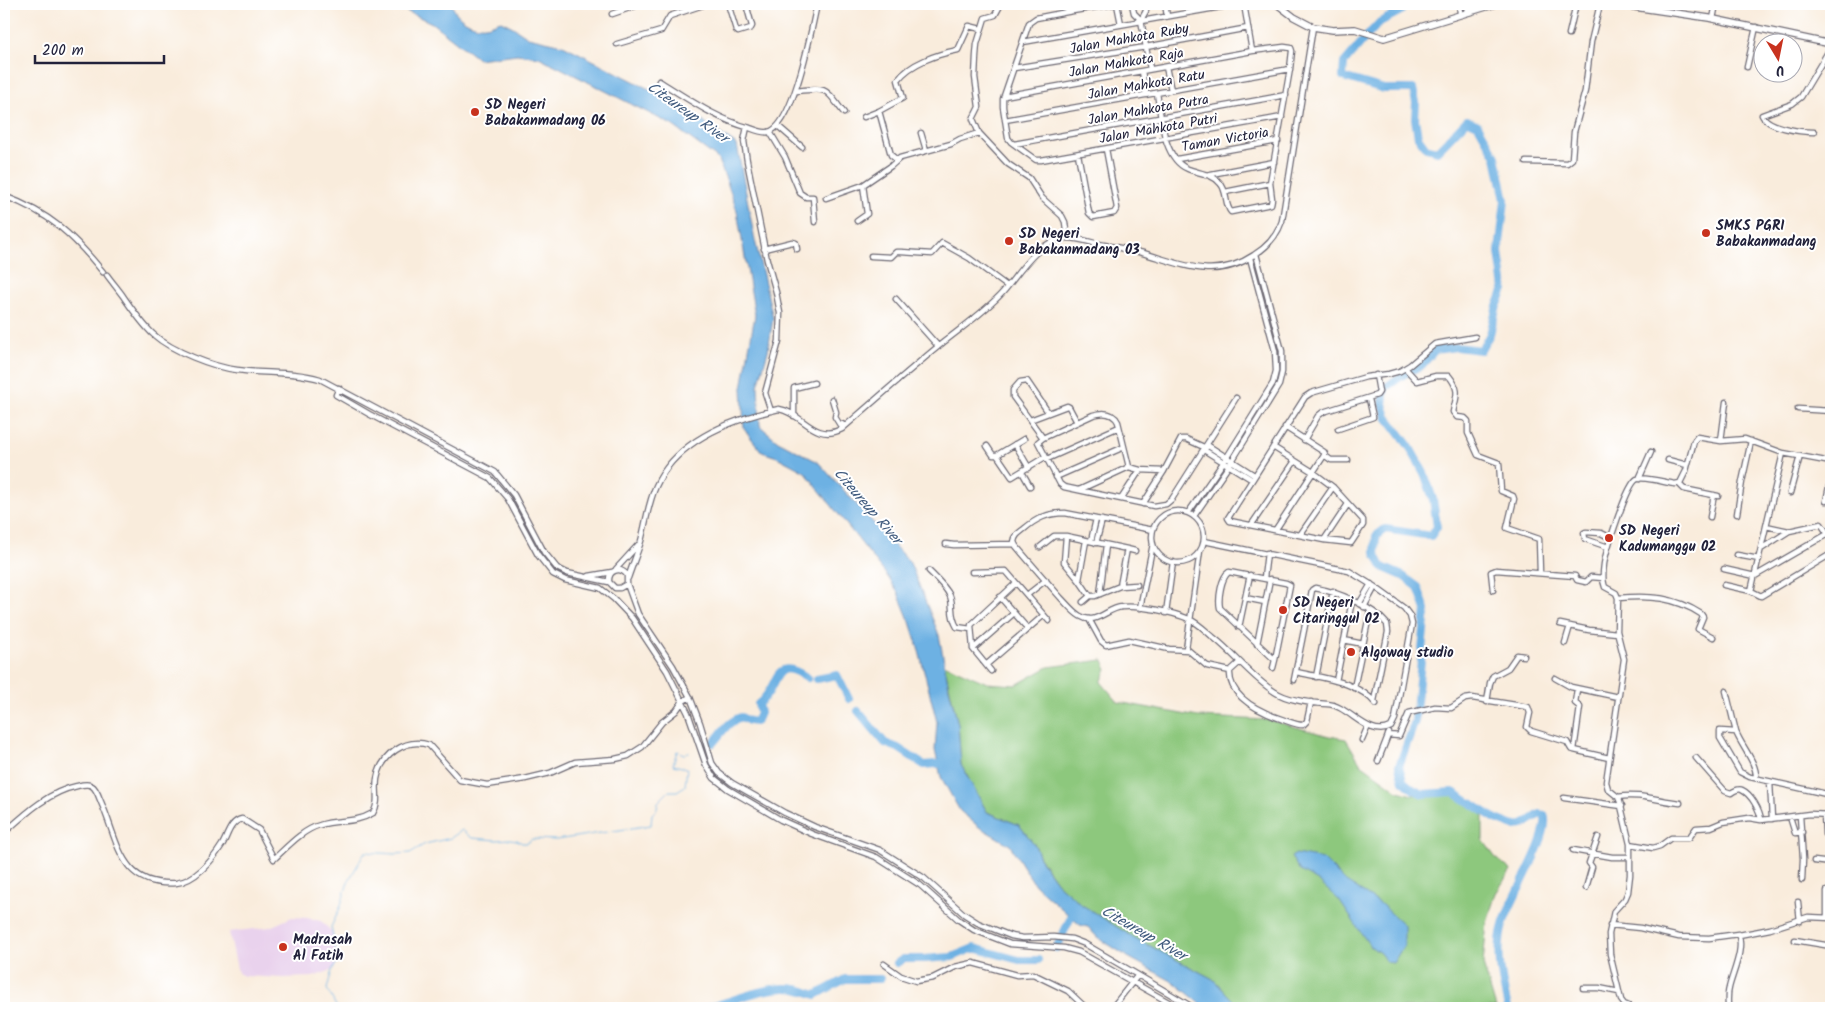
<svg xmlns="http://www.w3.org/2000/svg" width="1835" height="1012" viewBox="0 0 1835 1012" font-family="Kalam,sans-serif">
<rect width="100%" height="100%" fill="#fff"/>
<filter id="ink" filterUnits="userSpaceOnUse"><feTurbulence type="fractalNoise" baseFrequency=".02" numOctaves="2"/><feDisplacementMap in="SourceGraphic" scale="10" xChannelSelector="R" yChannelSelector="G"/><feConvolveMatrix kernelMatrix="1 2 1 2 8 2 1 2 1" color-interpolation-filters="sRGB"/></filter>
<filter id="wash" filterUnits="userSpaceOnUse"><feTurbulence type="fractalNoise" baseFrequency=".0096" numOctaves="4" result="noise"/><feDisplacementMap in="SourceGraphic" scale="20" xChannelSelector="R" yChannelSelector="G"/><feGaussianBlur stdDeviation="1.12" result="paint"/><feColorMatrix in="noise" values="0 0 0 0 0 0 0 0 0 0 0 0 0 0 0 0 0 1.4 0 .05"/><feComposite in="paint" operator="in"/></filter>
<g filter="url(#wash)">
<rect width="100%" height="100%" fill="#f9ecdc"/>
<path fill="#e9d2ed" d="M292,917L307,918L321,921L331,931L338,961L332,970L313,977L283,978L244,976L238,973L229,932L270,927Z"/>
<path fill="#8dc87d" stroke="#58755c" d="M1103,660L1107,670L1101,682L1118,702L1198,717L1269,720L1329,736L1346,739L1361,764L1398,791L1412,795L1453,792L1483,811V840L1495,857L1511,870L1496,893L1487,922L1483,964L1496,1008H1240L1213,979L1133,937L1082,905L1057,883L1041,860L1035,845L1019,825L987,812L961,765L958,724L944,664L987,683L1016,685L1048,667Z"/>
<path fill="#6db1e3" stroke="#486a8f" d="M391,4H452C454,16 472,28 485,26C490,26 496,22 501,21L513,27L528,37L563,45L688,109L706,124L737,145L754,236L773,318L768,351L758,386L760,426L778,441L818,462L910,563L939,635L949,688L958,724L961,765L987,812L1019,825L1035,845L1041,861L1057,883L1082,905L1133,937L1213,979L1240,1008H1206L1175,983L1128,957L1097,937L1088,927L1080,925L1035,885L1010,845L979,827L960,811L941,777L935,750L937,722L918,647L910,622L898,593L888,577L805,472L777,457L762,452L744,429L742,388L755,315L737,211L726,179L717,158L672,125L539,57L517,54L478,59L432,23Z
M1296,854L1323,859L1346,882L1381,904L1404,925V945L1393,963L1387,962L1380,953L1370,946L1339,900L1318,881L1300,871L1291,857Z"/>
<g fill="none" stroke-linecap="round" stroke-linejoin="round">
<path stroke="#6db1e3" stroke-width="1" d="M337,1008L327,989L332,970L338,961L331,927L340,908L348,882L365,852L395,854L410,853L425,844L451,838L462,830L472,838L497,840L510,839L517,840L522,843H527L532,839L556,840L651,825L652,814L657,809L658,802L669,791H677L685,786L687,768L673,765L677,751L684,754L689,753"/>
<path stroke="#6db1e3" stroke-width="8" d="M1402,4L1401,11L1380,22L1366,37L1344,63L1343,77L1384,89H1413L1416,102L1415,119L1418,137L1426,148L1437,151L1467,120L1478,125L1496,157L1505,200L1499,252L1504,289L1496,309L1490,334L1481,350L1456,347L1435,350L1422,365L1403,375L1385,388L1383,404L1387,417L1409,446L1424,473L1433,499L1437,527L1431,536L1385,529L1376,536L1375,553L1382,567L1403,576L1418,587L1426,610L1415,721L1399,766L1403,781L1414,790L1423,794L1453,792L1496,819L1514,826L1523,825L1540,814L1544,815C1553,833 1509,902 1503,925C1495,953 1502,980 1508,1008
M817,679L837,675L849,699
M858,711L885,743L898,748L924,765L948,763
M713,743C722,733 728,721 741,717L749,721L756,722L760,713L758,704C781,688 770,653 808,678
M1056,948L1075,909
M897,963L903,959H923L952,957L974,948L1019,960H1038
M547,1008H550
M707,1008C734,1001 769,984 796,989C803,990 809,993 816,995L845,979H880"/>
</g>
</g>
<g filter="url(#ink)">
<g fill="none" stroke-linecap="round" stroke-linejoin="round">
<g stroke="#6d6973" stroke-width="7">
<path id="minor" d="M650,4H655
M728,4L736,30L738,32L751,28L752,26L746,4
M1066,4L1067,12L1036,18L1029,23L1003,99V107L1008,138L1011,142L1036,160H1041L1282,117
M1117,4L1121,24
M1132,4L1134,13L1141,20
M1165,4L1167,16
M1459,4L1460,13
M1467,4L1468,11
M1067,12L1114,4
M612,14L641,4
M1713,19L1716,4
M1141,20L1150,69
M1141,20L1146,11L1145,4
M1569,34L1576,4
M1023,42L1238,4
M617,44L661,31L670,16L706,4
M1166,67L1171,90
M1747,67L1756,27
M1014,68L1146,47L1248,28
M1142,71L1146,95
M659,81C688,99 716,119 750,128C755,130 762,133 768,132C794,127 812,27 817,4
M797,91C828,87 825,88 844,113
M1157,93C1161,116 1163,159 1188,169C1198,173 1213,174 1220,183C1228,191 1224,204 1231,212L1271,204L1272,199L1270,183L1290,69L1292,51L1291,48L1284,47L1252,51L1244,4
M1004,96L1252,51
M879,111L891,155L897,160
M864,117L879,111L903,98L898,80C910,63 938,54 958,50L969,26L981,29
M1005,120L1290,69
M778,126L802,147
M747,127L744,141L747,161L767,260L776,292L780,313L779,341L765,393L771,411
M770,132L785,157L800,193L806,197H813L815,222
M1814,132C1801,132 1768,128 1762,115L1792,104L1801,97L1831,47
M921,133L926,150
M979,133L973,119L979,107L975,77L976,56L977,44L985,18L995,15L1001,4
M1014,144L1286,95
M1078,154L1089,213L1093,217L1114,213L1117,208L1106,149
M1177,159L1278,141
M1526,162L1567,163L1572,159L1574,132L1585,91L1591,42L1600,4
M1206,175L1274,162
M1225,192L1270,183
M4,196C50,213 73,235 103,272
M826,198L863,185
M857,221L867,214L863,185L891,166L900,158L951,144L960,139L979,133L1008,164L1029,178L1042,198L1062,216L1065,222L1067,238
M764,249L792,242L796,243L797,249
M871,256L891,257L896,252H901L932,254L942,243L969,258L1007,286
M107,275C112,282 118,289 123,296C132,309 142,324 154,335C172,351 213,367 237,370C265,374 293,371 320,379L495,472L514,495L544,552L557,568L567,573L609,582
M896,299L938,346
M1406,369L1417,381L1436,376H1449C1461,391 1456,396 1453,412L1457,417L1465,418L1468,421V433L1478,455L1499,463L1501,491L1513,496L1514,499L1507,528L1539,539L1540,573
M339,388L336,395L369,414L490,478L508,499L538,555L553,574L565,580L600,588L614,599L632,618L667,671L688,713L706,765L714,778L728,789L781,820L812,834L876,857L920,885L959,920L974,930L1010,944L1064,948L1079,952L1179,1008
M832,399L836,412L835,417L840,425L842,424L845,426
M1798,409L1831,411
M794,416V388L814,383
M1030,420L1067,406L1069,407L1077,422
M1338,429L1373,417L1369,399
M1043,438L1013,397V390L1020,382L1027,381L1048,412
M1304,440L1318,416L1323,412L1377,395L1379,392L1376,375
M1721,441L1726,402
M1015,444L1029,468
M1207,445L1254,475
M987,446L993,455H997L1012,477L1045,457
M1273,447L1313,472L1333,487L1363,520V525L1351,543L1324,540L1230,521L1228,518L1305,397L1311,393L1366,377L1389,374L1400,371L1410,365L1435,344L1475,337
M1204,450L1251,479
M997,455L1024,439
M1324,455L1331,460H1348
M1047,459L1119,427
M1668,460L1687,465
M1164,471L1140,470L1129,467L1118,422C1113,412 1103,412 1093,415L1043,438L1038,442L1060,484L1064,487L1154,506L1166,504L1172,499L1236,398
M1022,472L1030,486
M1056,477L1124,447
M1639,479L1651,452
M1679,484L1684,489L1718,496
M1079,490L1129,467
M1790,493L1800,456
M1121,499L1140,470
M1826,501L1831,477
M1143,504L1164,471L1181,439H1186L1206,448
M1152 537a26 26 0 1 1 52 0a26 26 0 1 1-52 0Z
M1188,513L1227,457L1273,383L1276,371L1275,351L1250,258
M1737,514L1742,482L1751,441
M1194,516L1232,461L1279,385L1282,372V351L1256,254
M1710,517L1714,495
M1252,524L1295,461
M1766,526L1789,531L1821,524L1828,534
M1276,529L1325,454L1324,452L1285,427
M1153,530L1065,513C1048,513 1037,518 1024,529C1019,533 1015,535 1014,542L1016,546C1031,564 1046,581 1061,598C1067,604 1073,612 1080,616C1096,626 1107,608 1122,607C1140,605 1172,612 1189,619C1197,622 1206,631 1213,637C1235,654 1252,678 1275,692C1289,701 1311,703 1327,704C1349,705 1368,739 1391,727L1395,719L1412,624L1410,616L1404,608L1375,587L1349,571L1204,541
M1300,535L1333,487
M1324,540L1348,504
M1091,541L1096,519
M1096,543L1102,520
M946,544L954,545L1015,544
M1040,547L1054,536H1066
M1608,547L1585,539L1584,533L1586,532L1601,533L1611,538
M1127,549L1135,551
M1761,549L1789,531
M1737,555L1759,559
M616,569L638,545
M1724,569L1755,576L1831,532
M929,571C936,578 946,587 950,596C954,606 949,614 957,627L971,629
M972,572L1006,571L1049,621
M589,576L612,572
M628,578C632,566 637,554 641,541C646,523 648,503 656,486C677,439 733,419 779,409C803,413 814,443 842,429C874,401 907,372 940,345C961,328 985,312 1003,292C1020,272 1036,243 1064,238C1075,237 1087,241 1098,244C1111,246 1125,249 1139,252C1180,263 1214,282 1254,255C1267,247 1277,236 1282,221L1313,27
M1264,578L1267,553
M1079,580L1086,541
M627,584L620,588H615L609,582C608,570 620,566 627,575V584L638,614L673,666L690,697L700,723L712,763L719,773L732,783L785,813L815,827L880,850L924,878L964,914L978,923L1011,936L1023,938L1053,937L1072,939L1085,944L1194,1008
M1724,585L1751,591L1761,596L1831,554
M1120,586L1127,549L1066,536L1064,562L1079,580L1090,596H1095L1120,586L1137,585
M1493,590L1491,572L1496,570L1575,576L1577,580L1586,582L1591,577L1603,578
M1751,591L1783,453
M1100,594L1106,545
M1027,595L1046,580
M1000,597L1028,629
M1245,598L1265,602
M1618,598C1649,595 1675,597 1701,614L1703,617L1698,629L1713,637
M1083,602L1090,596
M1359,604L1371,584
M1364,607L1375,587
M1140,608L1153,544
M1166,613L1173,562
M1089,619L1101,641L1106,645L1129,640L1169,649L1188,650L1207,666L1230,671
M1560,624L1589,630L1617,633
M1239,627L1250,575
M1344,640L1363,644
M1565,643L1570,626
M1257,644L1270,579
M973,649L1014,613
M1186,649L1200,551
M1240,662L1230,671C1228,698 1263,713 1284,720C1290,722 1297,725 1303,725L1307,721L1311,702
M986,665L1044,615
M1273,668L1275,660L1220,608C1218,599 1221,577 1229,572L1286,583L1290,585L1275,660
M991,671L973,649L971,625L1016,583
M1296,672C1322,678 1358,681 1376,704
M1316,677L1333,591
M1555,678L1571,687L1618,697
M1294,680L1312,590L1315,588C1338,592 1372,606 1387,624L1388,632L1374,701
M1336,681L1352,601
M1354,688L1370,611
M1726,691L1736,732L1720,731V738L1740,772L1750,777L1831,795
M1487,702L1490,683L1493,676L1508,668L1517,655L1524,656
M1736,732C1742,747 1757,763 1756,778
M1388,735L1399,736L1409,713L1435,707L1451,708L1465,699L1472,698L1528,707L1530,713L1527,727L1531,731L1567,742L1571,749L1574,750L1609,758
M1362,740L1368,726
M1574,750L1580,707L1575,703L1577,689
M1696,758L1725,791L1731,793C1734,791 1739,788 1742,790C1751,794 1760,810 1761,820
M1378,761L1389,733
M1770,782L1772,819
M1618,797C1638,793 1660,801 1680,803
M1564,798L1622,806
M1824,815L1825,834
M1800,816L1803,859L1802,880
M1790,817L1795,833L1802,832
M4,833C25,814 48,792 77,786C81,785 88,783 92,786C96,788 99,797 101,802C119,842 119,887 176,883C195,881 212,861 222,845C228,836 229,822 242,819L259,830L274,859C287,847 302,830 320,825C339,819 354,824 373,813C380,802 375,791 377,779C381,755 406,737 429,745L460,780L487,785L525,779L550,773L575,762L615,759L628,756L642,747L662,722L676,711L683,701L690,697
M1630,844L1653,848L1660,846L1671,838H1689L1696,828L1711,827L1723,822L1749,818L1761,820L1810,814L1831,815
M1573,850L1612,857H1629
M1814,861L1831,863
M1586,888L1592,867L1589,863L1598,837
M1798,902L1800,921
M1827,918V891
M1610,925L1640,928L1679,937L1709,938L1738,934C1745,948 1732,974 1729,988C1727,995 1728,1002 1728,1008
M1739,935L1770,929L1808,917L1831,918
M1795,940L1831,946
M884,964L901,976L916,981L933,978L955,967L973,963L1017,975L1033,974L1068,991L1086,1008
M1583,988H1599L1619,992
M1112,1008L1138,975
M1633,1008L1624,1004L1621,1000L1610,954L1609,934L1614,911L1625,899L1628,892L1630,875V844L1620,802L1618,797L1608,789L1606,782L1624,659L1617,631L1618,598L1616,593L1605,587C1602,580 1603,572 1604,564C1606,551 1627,484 1637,479C1644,476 1667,483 1675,484L1680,483L1686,471L1694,441L1697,437L1721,441L1745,439L1783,453L1831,462"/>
</g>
<g stroke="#6d6973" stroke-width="8">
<path id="major" d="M1277,4L1294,17L1313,27L1333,30L1355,29L1384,38L1496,4
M1614,4L1709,18L1831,44"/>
</g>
<use href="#minor" stroke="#fff" stroke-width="4.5"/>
<use href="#major" stroke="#fff" stroke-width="5.5"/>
</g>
</g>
<g fill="#c8321e" stroke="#fff" stroke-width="2">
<circle cx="475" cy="112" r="5"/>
<circle cx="1706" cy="233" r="5"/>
<circle cx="1009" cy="241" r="5"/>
<circle cx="1609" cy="538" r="5"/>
<circle cx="1283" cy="610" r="5"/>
<circle cx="1351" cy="652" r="5"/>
<circle cx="283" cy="947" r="5"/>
</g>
<g text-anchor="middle" stroke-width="4" stroke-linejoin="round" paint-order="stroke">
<g font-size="14" fill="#22223b" stroke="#fff">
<text transform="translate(1129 38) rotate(-10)" y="5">Jalan Mahkota Ruby</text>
<text transform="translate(1126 62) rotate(-10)" y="5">Jalan Mahkota Raja</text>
<text transform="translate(1146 84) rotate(-10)" y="5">Jalan Mahkota Ratu</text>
<text transform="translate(1148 109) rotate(-10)" y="5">Jalan Mahkota Putra</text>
<text transform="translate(1158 128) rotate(-10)" y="5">Jalan Mahkota Putri</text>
<text transform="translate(1225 139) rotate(-10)" y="5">Taman Victoria</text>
</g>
<g font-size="14" font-weight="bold" fill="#22223b" stroke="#fff" text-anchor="start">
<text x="485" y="109">SD Negeri<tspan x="485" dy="16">Babakanmadang 06</tspan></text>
<text x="1716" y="230">SMKS PGRI<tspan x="1716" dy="16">Babakanmadang</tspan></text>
<text x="1019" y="238">SD Negeri<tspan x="1019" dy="16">Babakanmadang 03</tspan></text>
<text x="1619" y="535">SD Negeri<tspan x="1619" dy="16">Kadumanggu 02</tspan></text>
<text x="1293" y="607">SD Negeri<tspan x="1293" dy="16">Citaringgul 02</tspan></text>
<text x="1361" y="657">Algoway studio</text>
<text x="293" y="944">Madrasah<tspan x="293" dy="16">Al Fatih</tspan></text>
</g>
<g font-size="15" font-style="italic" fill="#405b7e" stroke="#fff">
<text transform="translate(688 112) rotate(35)" y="5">Citeureup River</text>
<text transform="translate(868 506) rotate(49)" y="5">Citeureup River</text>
<text transform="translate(1144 933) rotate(30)" y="5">Citeureup River</text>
</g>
</g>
<rect width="1835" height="1012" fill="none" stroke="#fff" stroke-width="20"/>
<g transform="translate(1778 58) rotate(170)"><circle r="24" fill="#ffffff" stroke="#a7a7b1"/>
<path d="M0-4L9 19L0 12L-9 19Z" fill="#c8321e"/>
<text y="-8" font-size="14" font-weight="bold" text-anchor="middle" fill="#22223b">U</text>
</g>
<path d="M35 55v8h129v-8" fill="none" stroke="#22223b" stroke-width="2.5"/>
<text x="42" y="55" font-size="15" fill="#22223b" stroke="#ffffff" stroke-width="4" paint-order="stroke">200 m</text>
</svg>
